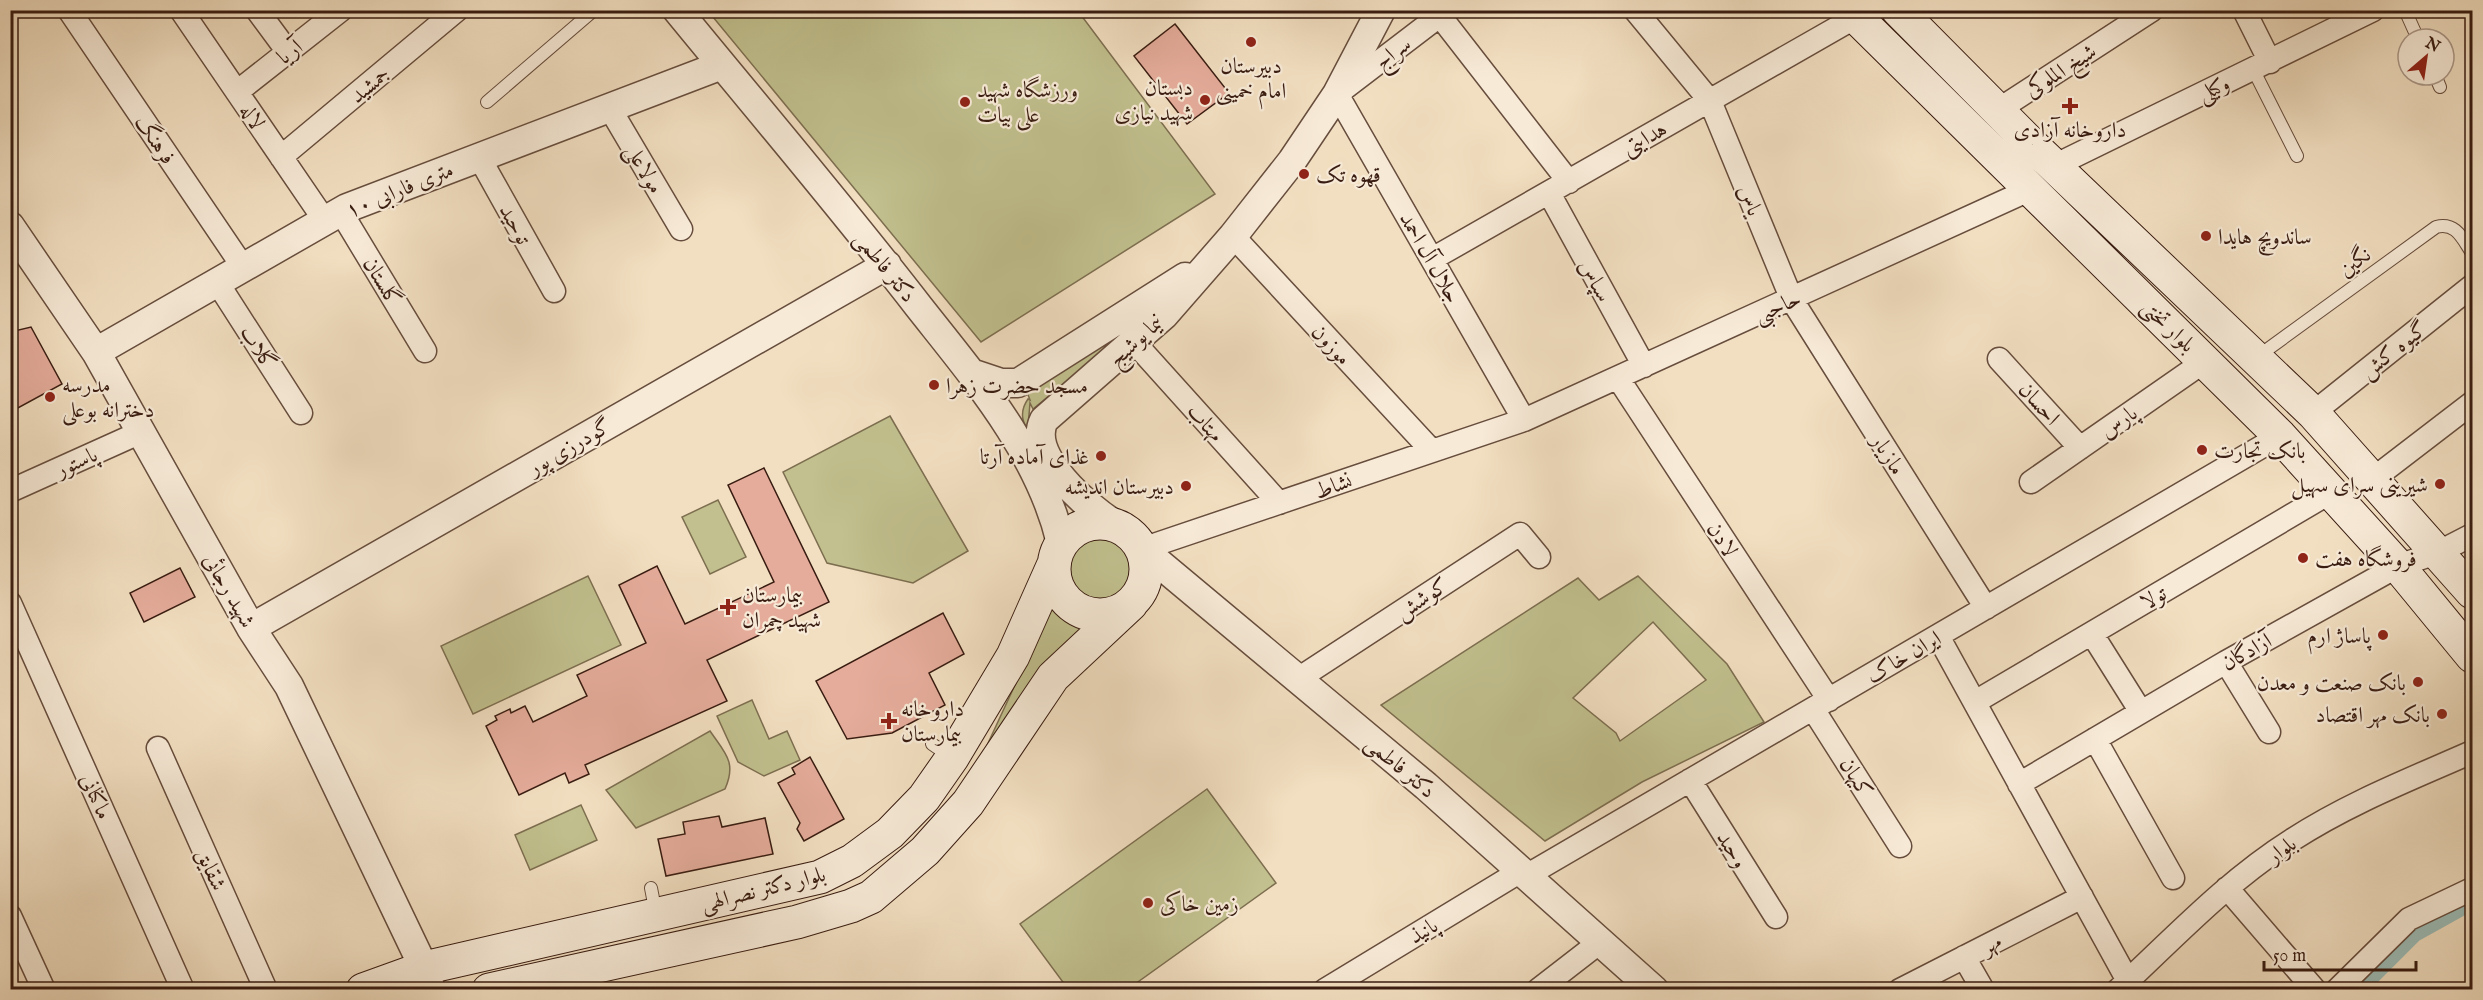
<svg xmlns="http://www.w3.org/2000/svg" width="2483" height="1000" viewBox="0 0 2483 1000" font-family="'IM FELL English',Amiri,serif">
<rect width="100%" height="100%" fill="#f2dfc1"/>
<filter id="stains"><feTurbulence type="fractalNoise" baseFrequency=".00333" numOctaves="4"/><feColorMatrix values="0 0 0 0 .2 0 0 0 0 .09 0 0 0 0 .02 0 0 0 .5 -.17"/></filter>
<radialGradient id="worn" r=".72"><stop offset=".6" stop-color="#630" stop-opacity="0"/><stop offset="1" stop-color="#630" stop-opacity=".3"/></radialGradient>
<path fill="#c1c08e" stroke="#7d6e50" stroke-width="1.5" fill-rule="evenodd" d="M708,11H1078L1215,194L981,342Z
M1164,301L1033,409L1030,403L1028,427L1032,437C1023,425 1018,413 1028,399L1030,400L1027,392Z
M890,416L968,551L913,583L827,563L783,472Z
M718,500L746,557L710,574L682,517Z
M1070 568a31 31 0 1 1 62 0a31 31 0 1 1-62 0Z
M588,576L621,645L473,714L441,646Z
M1638,576L1727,664L1764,722L1642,782L1545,841L1381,705L1578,578L1599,600ZM1653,622L1706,680L1620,741L1616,733L1573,698Z
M1054,601L1085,623L983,754Z
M752,700L769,739L787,731L800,760L764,776L738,762L717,716Z
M710,731C725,753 737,762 725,789L636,828L606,790Z
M1207,789L1276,883L1128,989H1068L1020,924Z
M581,805L597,840L530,870L515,835Z"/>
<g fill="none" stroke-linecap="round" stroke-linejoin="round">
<path stroke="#9cbcb7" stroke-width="21" d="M2355,990L2413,932L2467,902"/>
</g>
<path fill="#e5ac9b" stroke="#391c11" stroke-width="1.5" d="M1175,24L1229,93L1187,124L1134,56Z
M31,327L62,384L16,409L10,399V332Z
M764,468L829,602L707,660L727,701L585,765L589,774L569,783L565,773L519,795L486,726L497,720L495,716L510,709L511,713L525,706L533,722L587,696L577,675L646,643L619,585L657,566L685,624L774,582L728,485Z
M180,568L195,597L144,622L130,593Z
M943,613L964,654L929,673L945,705L892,733L847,739L816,681Z
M810,757L844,819L804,841L797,829L800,823L778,783L795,774L792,768Z
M719,816L722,827L765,818L773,854L666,876L658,839L685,834L683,822Z"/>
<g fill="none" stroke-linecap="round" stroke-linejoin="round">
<g stroke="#674d3d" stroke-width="14">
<path id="service" d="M2405,10L2418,39
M2253,69L2297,156
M2435,75L2440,87
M487,102L594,10
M2257,357L2436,227C2456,222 2462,238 2472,253
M932,744L951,757
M651,888L656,914"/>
</g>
<g stroke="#674d3d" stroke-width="25">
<path id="minor" d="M69,10L243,267
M181,10L325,221
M257,10L288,52
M1447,10L1337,94L1524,420
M1635,10L1710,101L1792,300L1986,608
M2244,10L2270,62
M1440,16L1569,182
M237,92L341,10
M609,107L681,229
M1998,110L2152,10
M281,157L457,10
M479,157L554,291
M2054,166L2373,10
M1549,193L1644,366
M341,212L425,351
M1233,236L1432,451
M1432,259L1856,17
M217,282L301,413
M1134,342L1279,503
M1999,359L2080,448
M1618,378L1829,700
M2313,413L2472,286
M2373,479L2472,403
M2031,482L2205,361
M10,491L141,432
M1142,549L1524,420L2029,190
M10,603L183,990
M2092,634L2141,712
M1938,636L2128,981
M2226,662L2269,732
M1298,679L1520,534L1539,557
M1975,702L2331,492
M1813,709L1900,846
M2095,739L2173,878
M158,748L266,990
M1690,780L1776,917
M2019,784L2226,662L2398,566L2439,552L2472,535
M1526,876L2280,436
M2227,888L2314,989
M10,916L44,990
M1964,957L1983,990
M1325,990L1521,871
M1538,990L1600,942
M1900,990L2082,897
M2118,990C2174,938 2227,881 2292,840C2349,803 2411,779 2472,752
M2337,990L2409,919L2472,889"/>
</g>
<g stroke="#674d3d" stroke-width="31">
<path id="tertiary" d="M677,10C758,109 841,206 919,307C975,378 1040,453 1061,543
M10,226L96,352L251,628L289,686L424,968L431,990
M96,352L347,208L722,65
M971,373L1001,383H1018L1185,277
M1114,524C1089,508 1026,456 1044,420L1164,315L1233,236L1292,161L1337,94L1381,10
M1142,549L1426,786L1654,990
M251,628L887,265"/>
</g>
<g stroke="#391c11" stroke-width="35">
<path id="secondary" d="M1849,10L2280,436L2398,566L2472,656
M1898,10L2032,145L2313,413L2472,592
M1054 569a46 46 0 1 1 92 0a46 46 0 1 1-92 0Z
M363,990L424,968L820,877L852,861L890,833L924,798L952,758L1013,656L1053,566
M489,990L797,922L851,906L871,897L925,851L968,803L1053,677L1131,604"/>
</g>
<use href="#service" stroke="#f7ead7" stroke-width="12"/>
<use href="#minor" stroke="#f7ead7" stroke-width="22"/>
<use href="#tertiary" stroke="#f7ead7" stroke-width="28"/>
<use href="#secondary" stroke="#f7ead7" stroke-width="33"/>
</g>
<g fill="#8f2418" stroke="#f7ead7" stroke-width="2">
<circle cx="1251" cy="42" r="6"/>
<circle cx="1205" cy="100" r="6"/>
<circle cx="965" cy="102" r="6"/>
<path d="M2067 97h6v6h6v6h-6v6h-6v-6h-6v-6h6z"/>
<circle cx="1304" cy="174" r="6"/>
<circle cx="2206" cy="236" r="6"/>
<circle cx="934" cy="385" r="6"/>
<circle cx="50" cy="397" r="6"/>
<circle cx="2202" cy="450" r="6"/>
<circle cx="1101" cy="456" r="6"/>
<circle cx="2440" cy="484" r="6"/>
<circle cx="1186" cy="486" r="6"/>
<circle cx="2303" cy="558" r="6"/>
<path d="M725 598h6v6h6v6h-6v6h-6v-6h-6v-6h6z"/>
<circle cx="2383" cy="635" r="6"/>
<circle cx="2418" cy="682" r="6"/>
<circle cx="2442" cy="714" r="6"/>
<path d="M886 712h6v6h6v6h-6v6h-6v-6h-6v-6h6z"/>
<circle cx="1148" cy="903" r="6"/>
</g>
<g text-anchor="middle" stroke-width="4.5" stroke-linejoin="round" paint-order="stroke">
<g font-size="22" fill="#391c11" stroke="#f7ead7">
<text transform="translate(289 51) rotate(-38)" y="8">آریا</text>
<text transform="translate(1392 52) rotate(-37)" y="8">سراج</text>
<text transform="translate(2060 70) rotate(-33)" y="8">شیخ الملوکی</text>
<text transform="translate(369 84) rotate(-40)" y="8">جمشید</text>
<text transform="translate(2213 88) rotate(-26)" y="8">وکیلی</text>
<text transform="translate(253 116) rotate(56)" y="8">لاله</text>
<text transform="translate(1644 138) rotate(-30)" y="8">هدایتی</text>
<text transform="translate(156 139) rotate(56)" y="8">فرهنگ</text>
<text transform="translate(645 168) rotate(59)" y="8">مولاعلی</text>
<text transform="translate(399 189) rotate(-22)" y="8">۱۰ متری فارابی</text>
<text transform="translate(1751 200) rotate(68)" y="8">یاس</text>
<text transform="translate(516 224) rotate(61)" y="8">توحید</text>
<text transform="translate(1431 257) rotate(60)" y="8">جلال آل احمد</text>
<text transform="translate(2354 261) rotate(-36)" y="8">نگین</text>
<text transform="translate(886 266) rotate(51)" y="8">دکتر فاطمی</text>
<text transform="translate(1596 280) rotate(61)" y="8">سپاس</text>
<text transform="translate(383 281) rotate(59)" y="8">گلستان</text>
<text transform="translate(1777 306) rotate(-24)" y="8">حاجبی</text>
<text transform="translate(2169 325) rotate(44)" y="8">بلوار تختی</text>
<text transform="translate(1135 340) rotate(-42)" y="8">نیما یوشیج</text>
<text transform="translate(1332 344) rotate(47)" y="8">موزون</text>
<text transform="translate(259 347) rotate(57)" y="8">گلاب</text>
<text transform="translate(2393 349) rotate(-38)" y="8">گیوه کش</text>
<text transform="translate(2040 403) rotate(48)" y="8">احسان</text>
<text transform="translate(2118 421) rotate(-35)" y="8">پارس</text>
<text transform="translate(1206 422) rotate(48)" y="8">مهتاب</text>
<text transform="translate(569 446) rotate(-30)" y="8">گودرزی پور</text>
<text transform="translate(1889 454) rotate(58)" y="8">مازیار</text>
<text transform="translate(76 461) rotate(-24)" y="8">پاستور</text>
<text transform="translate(1333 485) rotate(-19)" y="8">نشاط</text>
<text transform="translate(1723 539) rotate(57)" y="8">لادن</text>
<text transform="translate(230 590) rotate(60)" y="8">شهید رجائی</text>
<text transform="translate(2153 597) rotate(-30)" y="8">تولا</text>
<text transform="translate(1421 598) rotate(-33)" y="8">کوشش</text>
<text transform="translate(2246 651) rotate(-29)" y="8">آزادگان</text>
<text transform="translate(1903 656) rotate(-30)" y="8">ایران خاک</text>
<text transform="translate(1401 766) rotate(40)" y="8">دکتر فاطمی</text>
<text transform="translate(1857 777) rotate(58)" y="8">کیهان</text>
<text transform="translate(97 796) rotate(66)" y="8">ماکنانی</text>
<text transform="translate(1733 849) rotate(58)" y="8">وحید</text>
<text transform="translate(2281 849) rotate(-35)" y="8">بلوار</text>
<text transform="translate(212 869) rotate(66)" y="8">شقایق</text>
<text transform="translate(763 888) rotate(-14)" y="8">بلوار دکتر نصرالهی</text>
<text transform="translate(1423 930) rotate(-31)" y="8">پانیذ</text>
<text transform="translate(1991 943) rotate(-27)" y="8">مهر</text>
</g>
<g font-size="22" fill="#391c11" stroke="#f7ead7" text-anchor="start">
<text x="1251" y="73" text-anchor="middle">دبیرستان<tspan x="1251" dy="25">امام خمینی</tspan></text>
<text x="1193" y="95" text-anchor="end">دبستان<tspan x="1193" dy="25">شهید نیازی</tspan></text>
<text x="977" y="97">ورزشگاه شهید<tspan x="977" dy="25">علی بیات</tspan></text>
<text x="2070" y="137" text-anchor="middle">داروخانه آزادی</text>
<text x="1316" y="182">قهوه تک</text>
<text x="2218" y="244">ساندویچ هایدا</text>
<text x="62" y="392">مدرسه<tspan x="62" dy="25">دخترانه بوعلی</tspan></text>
<text x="946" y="393">مسجد حضرت زهرا</text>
<text x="2214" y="458">بانک تجارت</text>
<text x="1089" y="464" text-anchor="end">غذای آماده آرتا</text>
<text x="2428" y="492" text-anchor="end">شیرینی سرای سهیل</text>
<text x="1174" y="494" text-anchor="end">دبیرستان اندیشه</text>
<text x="2315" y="566">فروشگاه هفت</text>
<text x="742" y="602">بیمارستان<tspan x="742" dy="25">شهید چمران</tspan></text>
<text x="2371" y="643" text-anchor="end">پاساژ ارم</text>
<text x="2406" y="690" text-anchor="end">بانک صنعت و معدن</text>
<text x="901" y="716">داروخانه<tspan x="901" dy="25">بیمارستان</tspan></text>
<text x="2430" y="722" text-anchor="end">بانک مهر اقتصاد</text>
<text x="1160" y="911">زمین خاکی</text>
</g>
</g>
<rect width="2483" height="1000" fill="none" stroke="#f2dfc1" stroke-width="36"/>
<rect x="12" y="12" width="2459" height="976" fill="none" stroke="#391c11" stroke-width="3"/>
<rect x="18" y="18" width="2447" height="964" fill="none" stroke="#391c11" stroke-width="1.5"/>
<g transform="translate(2426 57) rotate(29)"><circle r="28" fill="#f7ead7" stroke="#ab9888" stroke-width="1.5"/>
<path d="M0-4.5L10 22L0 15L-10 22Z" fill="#8f2418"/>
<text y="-9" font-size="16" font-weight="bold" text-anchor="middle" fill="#391c11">N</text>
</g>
<path d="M2264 961v9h152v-9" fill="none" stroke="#391c11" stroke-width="3"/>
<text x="2273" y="961" font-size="18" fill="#391c11" stroke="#f7ead7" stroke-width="4.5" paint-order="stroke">50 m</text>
<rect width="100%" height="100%" filter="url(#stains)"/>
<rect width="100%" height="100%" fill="url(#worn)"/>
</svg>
